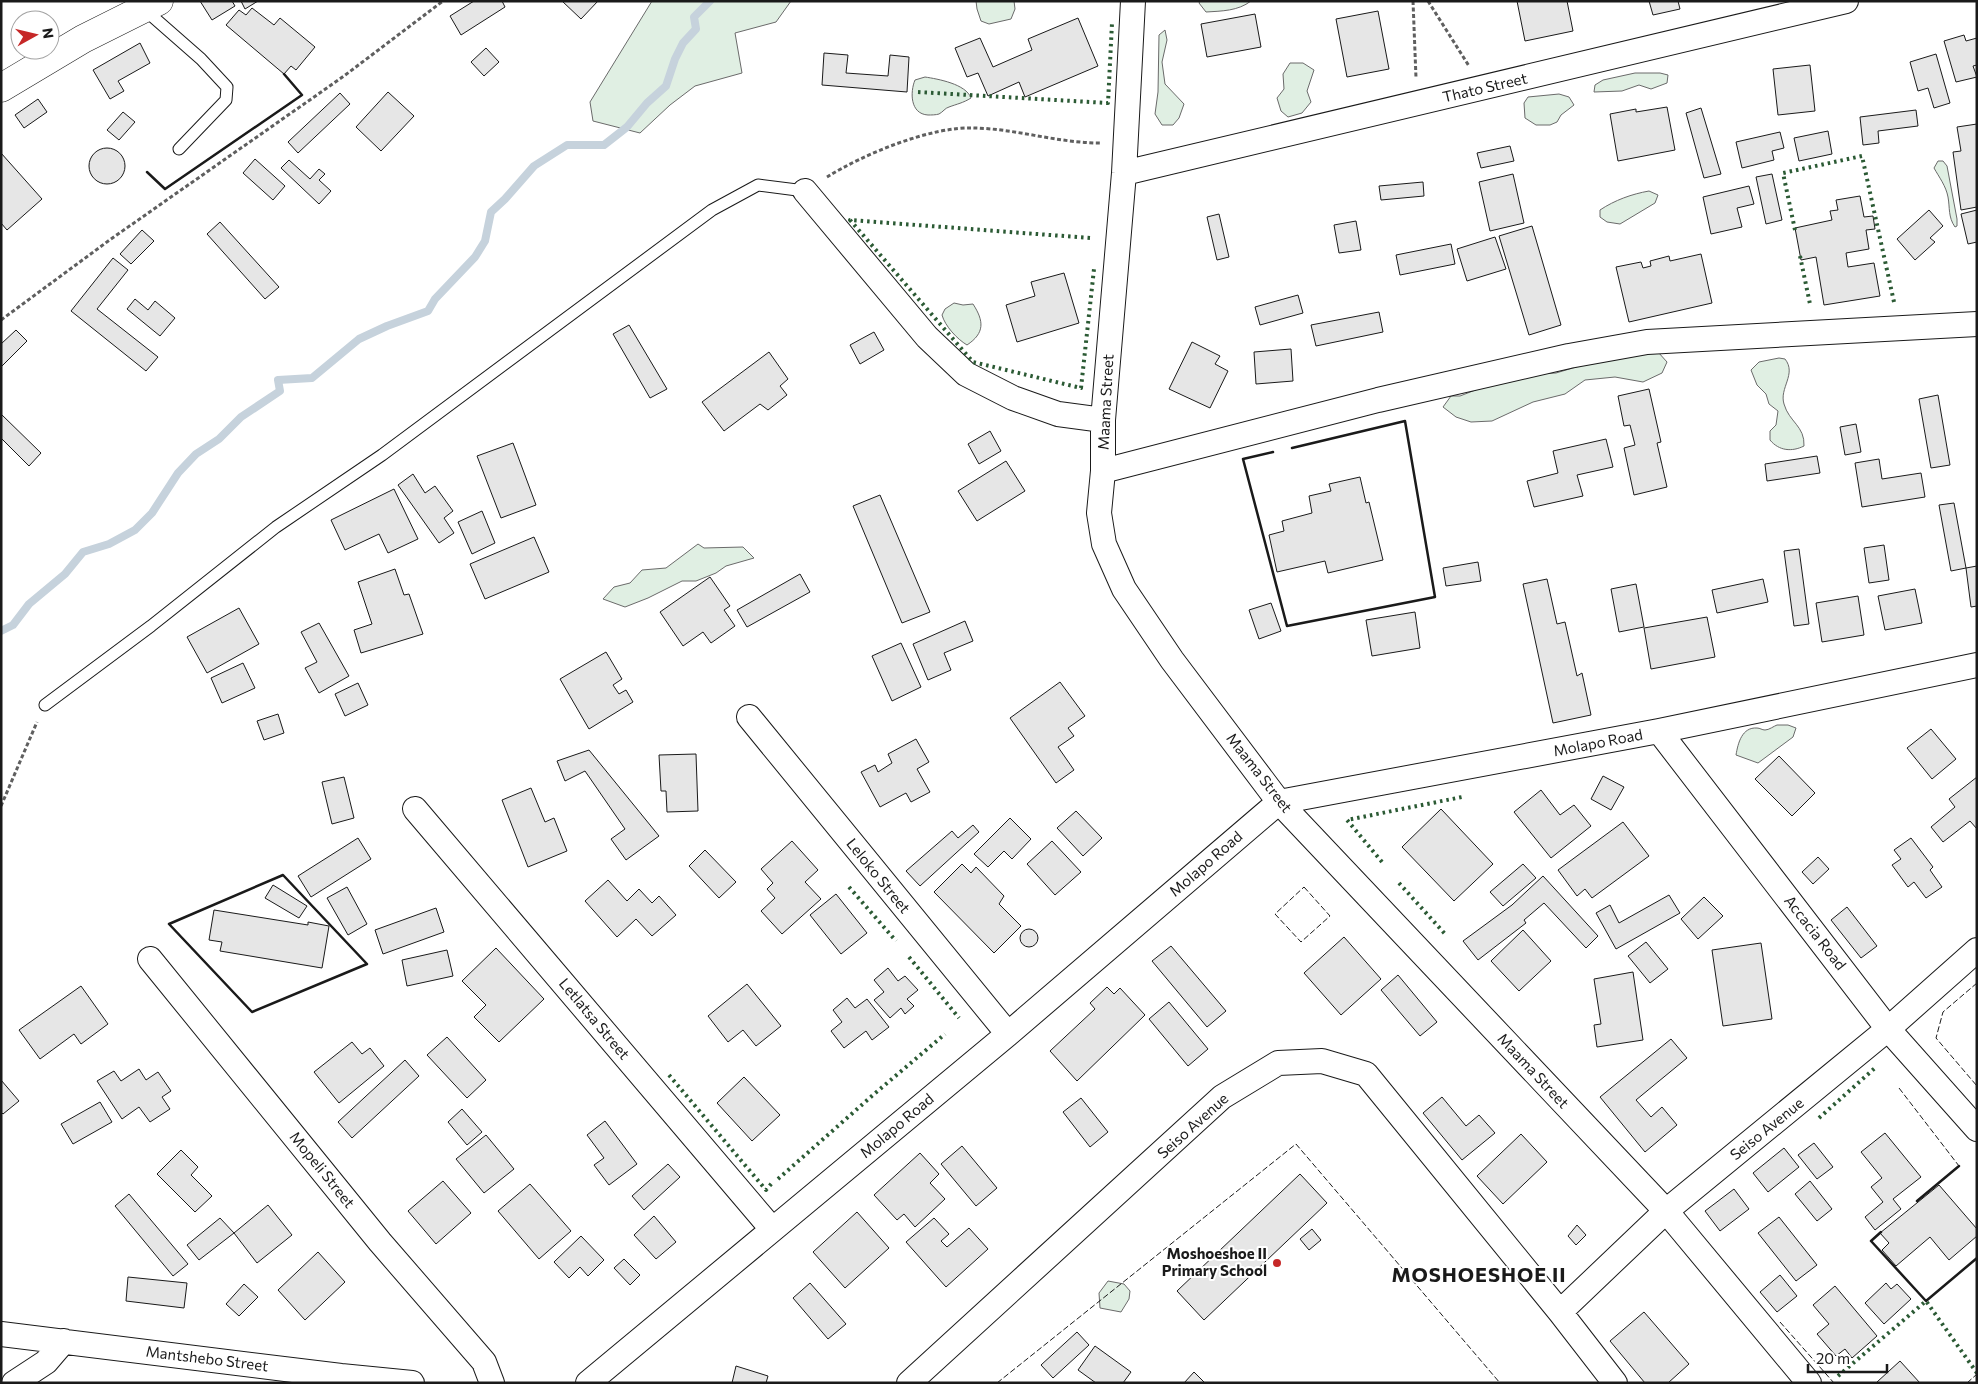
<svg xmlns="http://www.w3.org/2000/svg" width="1978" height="1384" viewBox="0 0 1978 1384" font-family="Commissioner,sans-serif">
<rect width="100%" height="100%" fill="#fff"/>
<path fill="#e0efe3" stroke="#6a6a6a" d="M652,1H791L776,22L735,33L742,73L695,86L670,105L640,133L593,121L590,102Z
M976,1H1014L1015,9L1011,19L989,24L981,21L977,9Z
M1200,1H1251C1238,11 1222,11 1206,12L1199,3Z
M1165,30L1167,40L1162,62L1165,84L1184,104L1179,118L1173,125H1162L1155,114L1158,92L1159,35Z
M1290,63H1303L1314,70L1307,91L1311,102L1302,113L1288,117L1281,111L1277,98L1284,89L1283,74Z
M1635,73H1660L1668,75L1667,83L1651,89L1639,85L1622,91L1594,92L1595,85L1603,80Z
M925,77C938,79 966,84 971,98C963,103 957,104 949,107C945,108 943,112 939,114C936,115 931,115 928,115C910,114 910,92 915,80Z
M1559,94L1569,97L1574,105L1561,115L1557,122L1550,125H1536L1525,118L1524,103L1528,97Z
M1938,161H1943L1947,166L1957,219V226L1955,227C1948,217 1950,208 1948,197C1946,186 1939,177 1934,168Z
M1649,191L1658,195L1655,203L1620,224L1607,222L1600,217V210C1615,200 1632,194 1649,191Z
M954,303L963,305L973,304C984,321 985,333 967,345C957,339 945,326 942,315L945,309Z
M1658,352L1667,362L1662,373L1643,382L1615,377L1585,380L1565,394L1533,402L1492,421L1471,422L1456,417L1443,407L1451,396H1460L1501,380L1535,374L1556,373L1606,358Z
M1779,358L1785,359C1797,374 1779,388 1784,404C1789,422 1805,426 1804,446C1792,452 1779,451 1770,440V431L1776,425L1778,411L1769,404L1766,394L1757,385L1751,370L1759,362Z
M698,544L704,548L743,547L754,558L726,566L716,573L696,581H682L648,598L625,607L603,599L614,587L630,583L642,570L666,568Z
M1777,725H1788L1796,728L1793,737L1758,763L1736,755C1738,743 1742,727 1757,728C1760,728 1762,730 1765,730C1769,730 1774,726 1777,725Z
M1108,1281L1124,1284L1130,1291L1129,1299L1121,1312L1100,1308L1099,1293Z"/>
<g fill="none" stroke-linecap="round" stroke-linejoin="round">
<path stroke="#c6d2dc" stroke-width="8" d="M1,631L13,625L29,604L65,574L83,552L109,544L135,530L152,513L178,473L196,454L219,439L241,417L280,391L278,380L312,378L359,339L387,326L428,311L435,299L475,257L485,241L491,212L505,199L534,166L567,145H604L627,127L647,103L666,86L675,59L683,43L696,29L694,17L710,1"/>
</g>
<path fill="#e6e6e6" stroke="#1a1a1a" d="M200,1H232L235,6L212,20Z
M241,1H258L245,9Z
M474,1H502L505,7L461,35L450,16Z
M562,1H598L581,19Z
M1517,1H1567L1573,31L1525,41Z
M1649,1H1678L1680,9L1653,15Z
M252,8L274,25L280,18L315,47L296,70L291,66L284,74L226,25L239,10L246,15Z
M1378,11L1389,69L1347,77L1336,19Z
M1255,14L1261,47L1207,57L1201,24Z
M1078,18L1098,66L1025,97L1019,82L988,96L978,73L967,77L955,48L980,38L993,67L1032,50L1028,39Z
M1964,35L1966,41L1977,38V65L1973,66L1977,77L1956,82L1944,41Z
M140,43L150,63L118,81L124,91L110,99L93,70Z
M486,48L499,62L484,76L471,62Z
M824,53L848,55L846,73L888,76L890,55L909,57L907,92L822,85Z
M1936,54L1950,103L1934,108L1928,88L1918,91L1910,62Z
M1810,65L1815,111L1778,115L1773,69Z
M388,92L414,116L381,151L356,127Z
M340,93L350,104L298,153L288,142Z
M38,99L47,112L24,128L15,115Z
M1667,107L1675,150L1618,161L1610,114L1636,109V112Z
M1701,108L1721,174L1704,178L1686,113Z
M1916,110L1918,126L1878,131L1879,143L1863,145L1860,117Z
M123,112L135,122L119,140L107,130Z
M1977,124V207L1961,210L1953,152L1961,151L1957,127Z
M1828,131L1832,154L1799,161L1794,138Z
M1780,132L1784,148L1772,151L1774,160L1742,168L1736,142Z
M1510,146L1514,161L1481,168L1477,153Z
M89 166a18 18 0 1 1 36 0a18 18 0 1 1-36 0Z
M1,153L42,199L7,230L1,223Z
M255,159L285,186L273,200L243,173Z
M289,160L310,179L319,169L325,174L319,180L331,191L319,204L281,168Z
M1513,174L1524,223L1490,231L1479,182Z
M1772,174L1782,220L1766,224L1756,177Z
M1423,182L1424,196L1381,200L1379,186Z
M1749,186L1754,204L1737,208L1742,227L1711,234L1703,197Z
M1860,196L1864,217L1873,216L1875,229L1866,230L1869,249L1846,253L1848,267L1874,263L1880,296L1824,305L1816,257L1801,260L1795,228L1832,220L1830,211L1838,210L1836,200Z
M1929,210L1943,226L1930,238L1935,242L1915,260L1897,239Z
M1977,210V242L1968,244L1961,214Z
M1219,214L1229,257L1217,260L1207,217Z
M1356,221L1361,250L1339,253L1334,225Z
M220,222L279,287L265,299L207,234Z
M1532,226L1561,325L1529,335L1499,236Z
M142,230L154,241L131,264L120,254Z
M1495,237L1506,269L1467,281L1457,249Z
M1451,244L1455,264L1400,275L1396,255Z
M1701,254L1712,303L1629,322L1616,267L1641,262L1643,268L1651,266L1650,261L1669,256L1670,261Z
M113,258L128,270L97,309L158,357L146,371L71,311Z
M1064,273L1079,323L1017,342L1006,305L1035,296L1031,282Z
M1298,295L1303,313L1260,325L1255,307Z
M135,299L148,310L155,301L175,318L160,336L127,309Z
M1379,312L1383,332L1316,346L1311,325Z
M629,325L667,389L650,398L613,334Z
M16,330L27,341L1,367V344Z
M874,332L884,350L860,364L850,345Z
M1192,342L1220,356L1215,364L1228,371L1210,408L1169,389Z
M1291,349L1293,381L1256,384L1254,352Z
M769,352L788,379L780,386L787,395L768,410L760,404L724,431L702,402Z
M1649,389L1661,442L1657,443L1667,487L1634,495L1624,448L1635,445L1630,425L1624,426L1618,396Z
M1938,395L1950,465L1931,468L1919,399Z
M1,414L41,453L29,466L1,438Z
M1856,424L1861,452L1845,455L1840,427Z
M990,431L1001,451L979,464L968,444Z
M1606,439L1613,467L1577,475L1583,496L1534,507L1527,481L1558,473L1553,451Z
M513,443L536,505L501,518L477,456Z
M1817,456L1820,473L1767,481L1765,464Z
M1879,459L1882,479L1921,473L1925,497L1862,507L1855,463Z
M1006,461L1025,491L977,521L958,491Z
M413,474L425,493L435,486L453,511L444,518L454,533L439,543L398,485Z
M1360,477L1366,503L1369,502L1383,560L1328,573L1325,561L1277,572L1269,535L1284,531L1282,521L1312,513L1309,496L1331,491L1329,484Z
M394,489L418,539L388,553L379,534L345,550L331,520Z
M880,495L930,612L902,623L853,506Z
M1954,503L1966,568L1951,571L1939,505Z
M482,511L495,543L472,554L458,522Z
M534,537L549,572L485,599L470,564Z
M1884,545L1889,580L1869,583L1864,548Z
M1799,549L1809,624L1794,626L1784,551Z
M1478,562L1481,581L1446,586L1443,568Z
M1977,566V606L1971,607L1966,568Z
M395,569L404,595L409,594L423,634L361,653L354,630L372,624L358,582Z
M800,574L810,592L747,627L737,610Z
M710,577L730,606L724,610L735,626L711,643L703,632L683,646L660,612Z
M1547,579L1557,624L1565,622L1577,676L1582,673L1591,715L1553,723L1523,584Z
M1763,579L1768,602L1717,613L1712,590Z
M1636,584L1644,627L1619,632L1611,589Z
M1915,589L1922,623L1885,630L1878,596Z
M1858,596L1864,635L1822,642L1816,603Z
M1271,603L1281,631L1259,639L1249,610Z
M239,608L259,644L207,673L187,637Z
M1415,612L1420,648L1372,656L1366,620Z
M1707,617L1715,657L1651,669L1644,628Z
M965,621L973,641L944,653L951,670L928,680L913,644Z
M319,623L349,676L319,693L305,668L317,662L301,632Z
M901,643L921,687L892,701L872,656Z
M606,652L622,679L613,685L619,694L626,690L633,702L589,729L560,679Z
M243,663L255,688L222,703L211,678Z
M1060,682L1085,716L1068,728L1074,736L1058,747L1074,770L1056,783L1010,718Z
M358,683L368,705L345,716L335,694Z
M278,714L284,733L264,740L257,721Z
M1931,729L1956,759L1932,779L1907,748Z
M916,739L929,762L917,769L930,792L911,802L906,793L880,807L861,772L875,765L878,772L892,763L888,754Z
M589,750L659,836L626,860L611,839L625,829L585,771L565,781L557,761Z
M696,754L698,811L667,812L666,791H661L659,755Z
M1779,756L1815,793L1792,816L1755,779Z
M1603,776L1624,787L1611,810L1591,799Z
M344,777L354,818L332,824L322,782Z
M1977,777V829L1970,821L1943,842L1931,827L1955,807L1949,799Z
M531,788L545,822L554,818L567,851L528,867L502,800Z
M1541,790L1560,815L1574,805L1591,826L1551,858L1514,812Z
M1441,809L1493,864L1454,901L1402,847Z
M1076,811L1102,838L1083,856L1057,828Z
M1010,818L1031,839L1012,859L1004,851L988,867L974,854Z
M1623,822L1649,856L1592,898L1585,889L1577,896L1558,870Z
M973,825L979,832L920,886L906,871L952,831L958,838Z
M358,838L371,859L311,897L298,876Z
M1911,838L1933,867L1930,870L1942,887L1926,898L1914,882L1908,887L1892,865L1901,859L1894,850Z
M792,841L818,870L805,882L821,899L782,934L761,911L775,898L767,889L773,883L761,869Z
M1052,841L1081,872L1055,895L1027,864Z
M705,850L736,882L719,898L689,866Z
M1818,857L1829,869L1813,884L1802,872Z
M962,864L971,873L976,867L1004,896L999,904L1021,926L994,953L934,892Z
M1523,864L1536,878L1503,906L1490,892Z
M1543,876L1598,936L1586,948L1544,903L1524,920L1526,923L1478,960L1463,941L1512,905Z
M608,880L627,901L639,889L652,903L659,896L676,915L652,936L636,919L617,937L585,901Z
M273,885L307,906L299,918L265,898Z
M347,887L367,924L348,935L327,898Z
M836,894L867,933L841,954L810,915Z
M1669,895L1680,913L1616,949L1596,913L1610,905L1619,923Z
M1704,897L1723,916L1698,939L1681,919Z
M1847,907L1877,946L1861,958L1831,920Z
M436,908L444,932L383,954L375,930Z
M214,910L308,925V922L329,926L322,968L220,951L222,942L209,940Z
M1020 938a9 9 0 1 1 18 0a9 9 0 1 1-18 0Z
M1523,930L1551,961L1519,991L1491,961Z
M1344,937L1381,979L1341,1015L1304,973Z
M1646,942L1668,969L1650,983L1628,956Z
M1761,943L1772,1019L1723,1026L1712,950Z
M1171,946L1226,1011L1207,1027L1152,961Z
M496,948L544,999L499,1042L474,1017L486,1005L462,981Z
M447,950L453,976L407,986L402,960Z
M888,968L898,981L905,976L918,990L907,999L914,1006L905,1014L901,1008L890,1018L874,1000L884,992L874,980Z
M1633,972L1643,1040L1597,1047L1594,1025L1601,1024L1594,979Z
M1398,975L1437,1022L1420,1036L1381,990Z
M747,984L781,1026L756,1046L743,1030L728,1042L708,1016Z
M81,986L108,1024L81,1044L74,1034L40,1059L19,1030Z
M1107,987L1114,994L1120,988L1145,1015L1077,1081L1050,1051L1095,1009L1090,1003Z
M847,998L855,1008L867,999L889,1027L872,1040L866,1031L844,1048L831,1031L842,1022L833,1010Z
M1169,1002L1208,1049L1188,1066L1149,1019Z
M447,1037L486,1080L467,1098L427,1055Z
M1671,1039L1687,1058L1636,1100L1651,1117L1662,1107L1677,1125L1645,1152L1600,1097Z
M352,1042L362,1054L370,1048L384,1066L339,1103L314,1072Z
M405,1060L419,1076L352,1138L338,1122Z
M139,1069L146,1080L158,1072L171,1091L162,1097L170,1109L150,1122L139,1107L122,1119L97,1081L114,1071L121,1081Z
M744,1077L780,1115L752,1141L717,1103Z
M1,1080L19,1101L3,1114L1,1112Z
M1442,1097L1466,1126L1479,1115L1495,1133L1462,1160L1423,1113Z
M1081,1098L1108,1132L1090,1147L1063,1112Z
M100,1102L112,1122L73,1144L61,1124Z
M462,1109L482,1132L467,1145L448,1122Z
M605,1121L637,1164L609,1185L594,1165L604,1158L587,1135Z
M1885,1133L1921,1177L1893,1199L1901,1209L1875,1230L1865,1217L1883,1202L1871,1187L1882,1178L1861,1152Z
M1521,1134L1547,1162L1503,1204L1477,1176Z
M486,1135L514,1169L484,1193L456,1159Z
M1814,1143L1833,1167L1817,1179L1798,1155Z
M962,1146L997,1188L976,1206L941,1164Z
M1784,1148L1799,1167L1768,1192L1753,1173Z
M181,1150L198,1167L191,1175L212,1196L195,1212L157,1174Z
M920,1153L939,1174L930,1183L945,1199L915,1227L904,1214L897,1220L874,1195Z
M668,1164L680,1177L644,1210L632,1196Z
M1300,1174L1327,1203L1204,1320L1177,1291Z
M443,1181L471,1213L436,1244L408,1211Z
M1810,1181L1832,1209L1817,1221L1795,1194Z
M530,1184L571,1231L539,1259L498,1211Z
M1939,1185L1977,1229V1236L1949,1260L1930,1237L1896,1266L1882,1250L1889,1243L1880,1233Z
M1734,1189L1749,1209L1720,1231L1705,1211Z
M129,1194L188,1264L173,1276L115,1206Z
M268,1205L292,1235L257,1263L234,1233Z
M857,1212L889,1248L845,1288L813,1252Z
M654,1216L676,1242L656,1259L634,1235Z
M1779,1217L1817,1265L1796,1281L1758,1233Z
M220,1218L234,1233L199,1260L187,1245Z
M934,1218L949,1234L941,1241L947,1247L969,1228L988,1249L946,1287L906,1242Z
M1577,1225L1586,1235L1576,1245L1568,1236Z
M1312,1229L1321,1240L1309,1250L1300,1239Z
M581,1236L604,1260L588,1276L580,1267L569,1278L554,1262Z
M318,1252L345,1282L305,1320L278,1290Z
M624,1259L640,1275L630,1285L614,1268Z
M1780,1275L1797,1296L1777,1312L1760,1292Z
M128,1277L187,1283L184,1308L126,1301Z
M810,1283L846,1324L828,1339L793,1298Z
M1886,1283L1891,1289L1897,1284L1911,1299L1884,1324L1865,1303Z
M244,1284L258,1297L239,1316L226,1304Z
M1835,1286L1877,1336L1852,1358L1845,1349L1836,1356L1817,1334L1829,1324L1813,1305Z
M1644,1312L1689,1364L1668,1383H1645L1610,1341Z
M1077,1332L1089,1345L1053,1378L1041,1365Z
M1095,1346L1131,1372L1123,1383H1096L1078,1370Z
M1900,1361L1920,1383H1877V1382Z
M736,1366L768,1376L766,1383H732Z
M1194,1372L1205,1383H1184Z"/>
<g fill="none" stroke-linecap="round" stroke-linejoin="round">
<g stroke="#1a1a1a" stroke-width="13">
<path id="service" d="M144,9L201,59L227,87L226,100L179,149
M45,705L151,626L276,527L382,455L712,210L758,185L805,191"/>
</g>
<g stroke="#1a1a1a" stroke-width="26">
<path id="minor" d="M1133,1L1124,173L1103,420V471L1099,513L1104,544L1124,589L1172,660L1279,802L1666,1211L1809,1383
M1124,173L1846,1
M805,191L927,337L966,374L1013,398L1058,414L1103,420
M1103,471L1378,400L1569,356L1647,342L1977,324
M749,717L1008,1034
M1659,731L1888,1029L1977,1129
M415,809L772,1229
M150,959L380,1242L484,1362L492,1383
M1560,1312L1666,1211L1888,1029L1977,950
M1,1334L341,1376L412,1383
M14,1383L46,1362L64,1341
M588,1383L1008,1034L1279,802L1659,731L1977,665
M909,1383L1222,1097L1278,1063L1322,1061L1366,1074L1560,1312L1615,1383"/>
</g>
<g stroke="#1a1a1a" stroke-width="29">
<path id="tertiary" d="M1,88L83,39L159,1"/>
</g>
<path stroke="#5f5f5f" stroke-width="3" stroke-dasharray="4 2.5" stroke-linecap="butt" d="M1413,1L1416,78
M1428,1L1469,66
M827,177C864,154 931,126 975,128C1017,129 1058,143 1100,143
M1,320L111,239L344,76L443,1
M1,806L37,722"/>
<use href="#service" stroke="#fff" stroke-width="11"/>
<use href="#minor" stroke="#fff" stroke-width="24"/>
<use href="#tertiary" stroke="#fff" stroke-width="28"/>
<path stroke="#2b5a34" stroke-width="4" stroke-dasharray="2.5 4" stroke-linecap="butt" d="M918,92L1108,103L1112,23
M1795,230L1783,173L1862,156L1894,302
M1090,238L850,220L973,362L1081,388L1094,269
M1800,256L1810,304
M1382,862L1347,820L1462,797
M1399,883L1446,935
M849,887L896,941
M909,957L959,1018
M669,1075L766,1190L772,1183
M1819,1118L1876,1067
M778,1179L873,1095L945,1034
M1838,1376L1926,1301L1977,1373"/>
<path stroke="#1a1a1a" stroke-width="1" stroke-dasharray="6 2.5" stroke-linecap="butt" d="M1304,887L1330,916L1301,942L1275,914Z
M1977,983L1943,1012L1936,1038L1977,1086
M1899,1088L1959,1166
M1780,1322L1834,1383
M997,1383L1296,1144L1500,1383
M1967,1383L1977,1374"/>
<path stroke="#1a1a1a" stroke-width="2.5" d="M147,172L165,189L302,95L284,74
M1273,452L1243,459L1287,626L1435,597L1405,421L1292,448
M283,875L367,964L252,1012L169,924Z
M1917,1201L1959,1166
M1881,1232L1871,1241L1926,1301L1977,1258"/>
</g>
<circle fill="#c62828" stroke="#fff" stroke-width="2" cx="1277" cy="1263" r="5"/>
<g text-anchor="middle" stroke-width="4" stroke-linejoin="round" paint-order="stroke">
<g font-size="15" fill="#1a1a1a" stroke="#fff">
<text transform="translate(1485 88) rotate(-13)" y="5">Thato Street</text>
<text transform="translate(1106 402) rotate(-87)" y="5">Maama Street</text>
<text transform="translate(1598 743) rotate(-11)" y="5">Molapo Road</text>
<text transform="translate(1259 773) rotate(52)" y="5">Maama Street</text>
<text transform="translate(1206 864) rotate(-41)" y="5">Molapo Road</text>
<text transform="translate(878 876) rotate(51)" y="5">Leloko Street</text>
<text transform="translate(1815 933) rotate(52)" y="5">Accacia Road</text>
<text transform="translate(594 1019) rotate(50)" y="5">Letlatsa Street</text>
<text transform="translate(1533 1071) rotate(47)" y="5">Maama Street</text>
<text transform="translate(897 1126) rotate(-40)" y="5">Molapo Road</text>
<text transform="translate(1193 1126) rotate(-42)" y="5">Seiso Avenue</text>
<text transform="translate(1767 1129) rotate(-39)" y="5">Seiso Avenue</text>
<text transform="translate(322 1170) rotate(51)" y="5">Mopeli Street</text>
<text transform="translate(207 1359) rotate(7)" y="5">Mantshebo Street</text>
</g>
<g font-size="15" font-weight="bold" fill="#1a1a1a" stroke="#fff" text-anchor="end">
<text x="1267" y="1259">Moshoeshoe II<tspan x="1267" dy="17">Primary School</tspan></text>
</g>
<g font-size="20" font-weight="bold" letter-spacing="1" fill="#1a1a1a" stroke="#fff">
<text x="1479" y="1282">MOSHOESHOE II</text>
</g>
</g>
<rect width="1978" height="1384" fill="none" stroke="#1a1a1a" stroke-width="5"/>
<g transform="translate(35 35) rotate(82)"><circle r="24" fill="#ffffff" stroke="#a3a3a3"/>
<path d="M0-4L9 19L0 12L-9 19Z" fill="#c62828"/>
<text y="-8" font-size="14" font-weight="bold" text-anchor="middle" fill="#1a1a1a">N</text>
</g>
<path d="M1808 1364v8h79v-8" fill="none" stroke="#1a1a1a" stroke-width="2.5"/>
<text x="1816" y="1364" font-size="15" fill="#1a1a1a" stroke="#ffffff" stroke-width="4" paint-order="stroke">20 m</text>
</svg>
